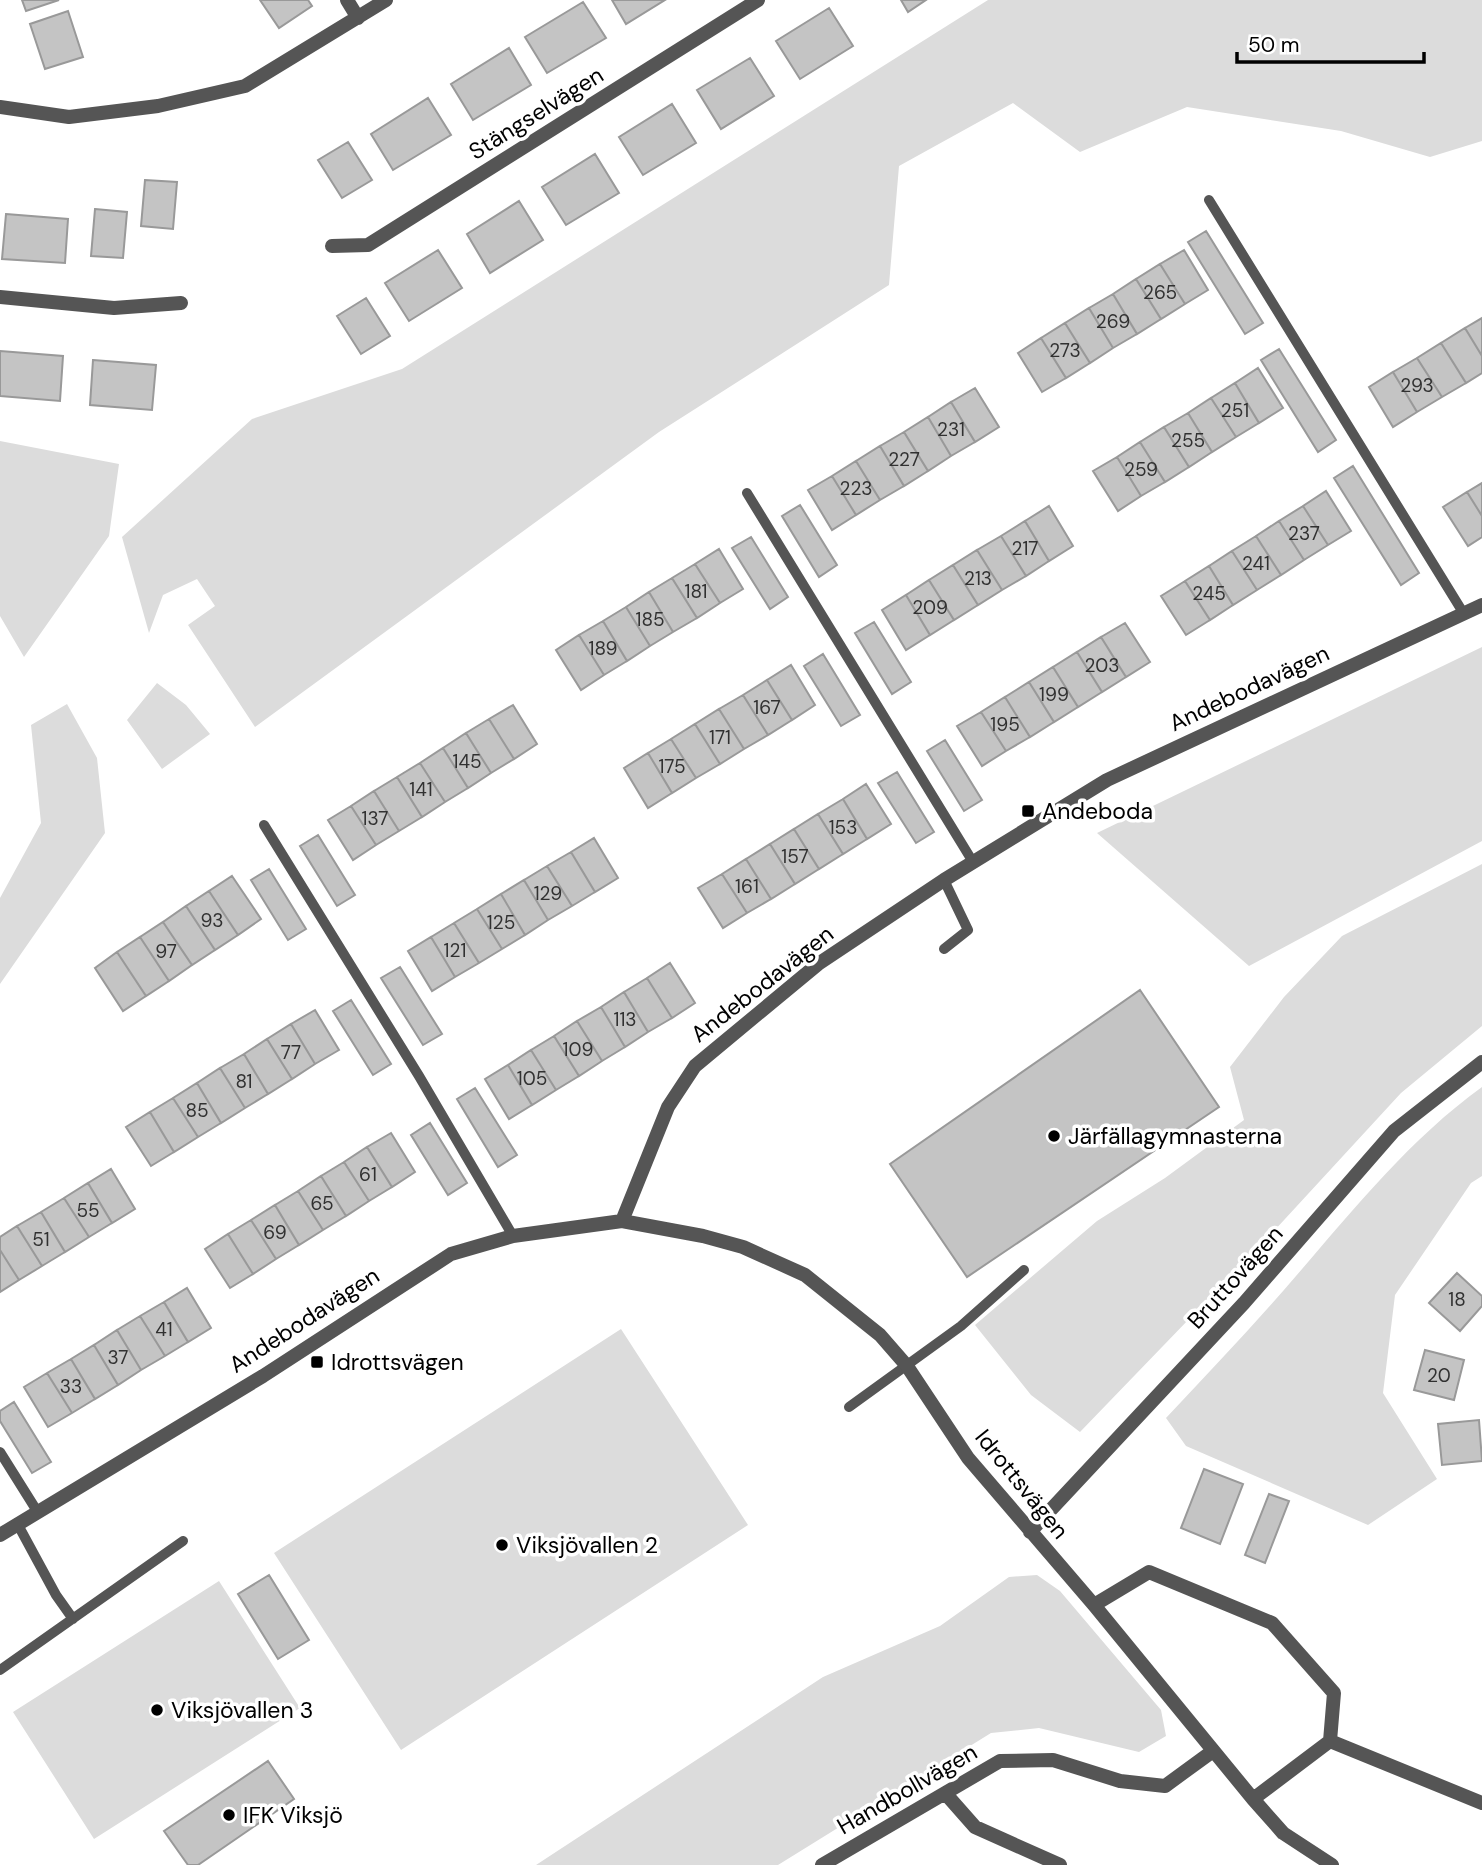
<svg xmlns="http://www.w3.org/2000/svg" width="1482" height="1865" viewBox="0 0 1482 1865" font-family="'DM Sans',sans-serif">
<rect width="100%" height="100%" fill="#fff"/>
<path fill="#dcdcdc" d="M988,0H1482V141L1430,157L1341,131L1187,107L1080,152L1013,103L899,166L889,285L659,432L255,727L188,625L215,606L197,579L163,595L149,633L122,537L252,419L402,369Z
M0,441L119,464L109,536L24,657L0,616Z
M1482,647V841L1249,966L1097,833Z
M157,683L186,705L210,734L162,769L127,720Z
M67,704L97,758L105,833L0,984V898L41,823L31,725Z
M1482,864V1026L1401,1093L1273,1232L1080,1432L1031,1395L975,1325L1097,1221L1165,1178L1244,1120L1230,1067L1284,997L1342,936Z
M1482,1087V1176L1471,1183L1395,1295L1383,1393L1437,1479L1368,1525L1186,1446L1166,1418C1210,1371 1254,1325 1296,1276C1354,1209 1410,1139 1482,1087Z
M621,1329L748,1525L401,1750L274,1553Z
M1037,1575L1060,1591L1161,1710L1166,1736L1139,1752L1039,1728L991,1733L778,1865H536L823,1677L940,1626L1009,1577Z
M219,1581L300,1708L94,1839L13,1712Z"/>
<path fill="#c4c4c4" stroke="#999" stroke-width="2" d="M22,0H59L26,11Z
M260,0H308L312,6L279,28Z
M612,0H665L626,24Z
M901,0H926L908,12Z
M583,2L606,38L547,73L525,37Z
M829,8L853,46L800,79L776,41Z
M68,11L83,57L45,69L30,24Z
M509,48L531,85L473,120L451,84Z
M750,58L774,96L721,129L697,90Z
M428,98L451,135L393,170L371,134Z
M672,104L696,143L643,175L619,137Z
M348,142L372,180L342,198L318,160Z
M595,154L619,193L566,225L542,187Z
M145,180L177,182L173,229L141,226Z
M519,201L543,240L490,273L467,234Z
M95,209L127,212L123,258L91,256Z
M6,214L68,219L65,263L2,259Z
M1206,231L1263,323L1245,334L1188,242Z
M438,250L462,288L409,321L385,283Z
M1184,250L1208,290L1185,304L1160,264Z
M1160,264L1185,304L1161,319L1136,279Z
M1136,279L1161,319L1137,334L1113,294Z
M1113,294L1137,334L1113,348L1089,308Z
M366,298L390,336L361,354L337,316Z
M1089,308L1113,348L1090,363L1065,323Z
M1482,318V356L1465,328Z
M1065,323L1090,363L1066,378L1041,338Z
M1465,328L1482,356V373L1466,383L1441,343Z
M1041,338L1066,378L1042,392L1018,353Z
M1441,343L1466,383L1442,397L1417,358Z
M1279,349L1336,440L1318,452L1261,360Z
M0,351L63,356L60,401L0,396Z
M1417,358L1442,397L1417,412L1393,372Z
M93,360L156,365L152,410L90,405Z
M1258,368L1283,408L1259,423L1235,383Z
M1393,372L1417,412L1393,427L1369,387Z
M1235,383L1259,423L1236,437L1211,398Z
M975,388L999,427L975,442L951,402Z
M1211,398L1236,437L1212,452L1188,413Z
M951,402L975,442L951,456L928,417Z
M1188,413L1212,452L1189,467L1164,427Z
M928,417L951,456L928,471L904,432Z
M1164,427L1189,467L1165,482L1140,442Z
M904,432L928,471L904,486L880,446Z
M1140,442L1165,482L1141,496L1117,457Z
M880,446L904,486L880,500L856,461Z
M1117,457L1141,496L1118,511L1093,471Z
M856,461L880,500L856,515L832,476Z
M1353,466L1419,573L1401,585L1334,478Z
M832,476L856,515L832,530L808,490Z
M1482,483V516L1467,492Z
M1326,491L1351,531L1328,545L1303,506Z
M1467,492L1482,516V537L1468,546L1443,507Z
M800,505L837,565L819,577L782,516Z
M1049,506L1073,546L1049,561L1025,521Z
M1303,506L1328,545L1304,560L1279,521Z
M1025,521L1049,561L1026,576L1001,536Z
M1279,521L1304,560L1281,575L1256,536Z
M1001,536L1026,576L1002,590L977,550Z
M1256,536L1281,575L1257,590L1232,551Z
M751,537L788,597L770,609L732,548Z
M719,549L743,589L720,603L695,564Z
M977,550L1002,590L978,605L953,565Z
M1232,551L1257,590L1233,605L1209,566Z
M695,564L720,603L697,618L672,578Z
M953,565L978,605L954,620L929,580Z
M1209,566L1233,605L1210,620L1185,581Z
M672,578L697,618L673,632L649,592Z
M929,580L954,620L930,635L906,595Z
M1185,581L1210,620L1186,635L1161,596Z
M649,592L673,632L650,646L626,607Z
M906,595L930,635L906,650L882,610Z
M626,607L650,646L627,661L603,621Z
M603,621L627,661L604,675L579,635Z
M874,622L911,682L892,694L855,633Z
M1125,623L1150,662L1126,677L1101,637Z
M579,635L604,675L581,690L556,650Z
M1101,637L1126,677L1102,692L1077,652Z
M1077,652L1102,692L1078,707L1053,667Z
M823,654L860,715L841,726L804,666Z
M791,665L815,705L792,720L767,680Z
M1053,667L1078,707L1054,722L1029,682Z
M767,680L792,720L768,735L743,695Z
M1029,682L1054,722L1030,737L1005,697Z
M743,695L768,735L744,749L719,709Z
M1005,697L1030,737L1006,751L981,712Z
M513,705L537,744L514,759L489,719Z
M719,709L744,749L720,764L695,724Z
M981,712L1006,751L982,766L957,726Z
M489,719L514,759L491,773L466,733Z
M695,724L720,764L696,778L671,739Z
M466,733L491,773L468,788L443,748Z
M671,739L696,778L672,793L648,753Z
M945,740L982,800L964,811L927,751Z
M443,748L468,788L445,802L420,763Z
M648,753L672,793L648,808L624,768Z
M420,763L445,802L422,817L397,777Z
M897,772L934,832L916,843L878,783Z
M397,777L422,817L399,831L374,791Z
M866,784L891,824L867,839L843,799Z
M374,791L399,831L376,845L351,806Z
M843,799L867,839L843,854L818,814Z
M351,806L376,845L353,860L328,820Z
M818,814L843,854L819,869L794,829Z
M794,829L819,869L795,884L770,844Z
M318,835L355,895L337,906L300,846Z
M594,838L618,878L595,892L571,852Z
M770,844L795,884L771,899L746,859Z
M571,852L595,892L572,906L547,866Z
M746,859L771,899L747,913L722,874Z
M547,866L572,906L548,920L524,880Z
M269,869L306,929L288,940L251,880Z
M722,874L747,913L723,928L698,888Z
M232,876L261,919L238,935L209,891Z
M524,880L548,920L525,935L501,894Z
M209,891L238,935L215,950L186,906Z
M501,894L525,935L502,949L477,909Z
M186,906L215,950L192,965L163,922Z
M477,909L502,949L479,963L454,923Z
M163,922L192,965L169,981L140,937Z
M454,923L479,963L455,977L431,937Z
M140,937L169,981L146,996L117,952Z
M431,937L455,977L432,991L408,951Z
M117,952L146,996L123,1011L95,968Z
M670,963L695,1003L672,1018L647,978Z
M400,967L442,1034L423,1045L381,978Z
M647,978L672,1018L648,1032L624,992Z
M1140,990L1219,1107L967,1277L890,1164Z
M624,992L648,1032L625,1047L601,1007Z
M351,1000L391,1064L373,1075L333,1011Z
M601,1007L625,1047L602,1061L577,1021Z
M315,1010L339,1050L315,1064L291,1024Z
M577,1021L602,1061L579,1076L554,1036Z
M291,1024L315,1064L292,1079L267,1039Z
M554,1036L579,1076L556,1090L531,1050Z
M267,1039L292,1079L268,1094L244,1054Z
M531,1050L556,1090L532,1105L508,1065Z
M244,1054L268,1094L245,1108L220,1068Z
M508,1065L532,1105L509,1119L485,1079Z
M220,1068L245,1108L221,1123L197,1083Z
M197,1083L221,1123L198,1137L173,1098Z
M475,1088L517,1155L498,1167L457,1099Z
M173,1098L198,1137L174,1152L150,1112Z
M150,1112L174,1152L151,1166L126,1127Z
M430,1123L467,1183L448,1195L411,1135Z
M391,1133L415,1172L392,1187L367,1147Z
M367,1147L392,1187L369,1201L344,1162Z
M344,1162L369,1201L346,1216L321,1176Z
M111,1169L135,1209L112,1223L88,1183Z
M321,1176L346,1216L323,1230L298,1191Z
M88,1183L112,1223L89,1237L64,1198Z
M298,1191L323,1230L299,1245L275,1205Z
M64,1198L89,1237L65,1252L41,1212Z
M275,1205L299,1245L276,1259L251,1220Z
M41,1212L65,1252L42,1266L17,1226Z
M251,1220L276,1259L253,1274L228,1234Z
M17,1226L42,1266L19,1280L0,1250V1237Z
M228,1234L253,1274L230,1288L205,1249Z
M0,1250L19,1280L0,1292Z
M1457,1273L1482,1296V1306L1460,1331L1429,1303Z
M187,1288L211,1328L188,1342L164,1302Z
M164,1302L188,1342L165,1356L140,1316Z
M140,1316L165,1356L141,1370L117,1330Z
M117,1330L141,1370L118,1385L94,1345Z
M94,1345L118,1385L95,1399L71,1359Z
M1425,1350L1464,1360L1454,1400L1414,1390Z
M71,1359L95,1399L72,1413L47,1373Z
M47,1373L72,1413L48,1427L24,1387Z
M14,1402L51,1462L32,1473L0,1421V1411Z
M1479,1420L1482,1461L1442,1465L1438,1424Z
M1204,1469L1243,1484L1220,1544L1181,1528Z
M1269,1494L1289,1501L1265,1563L1245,1555Z
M269,1575L309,1640L278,1659L238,1594Z
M268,1761L294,1799L198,1865H188L164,1831Z"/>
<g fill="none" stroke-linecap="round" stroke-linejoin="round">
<path stroke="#555" stroke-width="10" d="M1209,200L1464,614
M747,493L973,862
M264,825L419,1076L513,1236
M944,949L968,930L944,880
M849,1407L961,1326L1024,1270
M0,1452L37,1511
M17,1523L56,1595L73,1619
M0,1670L183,1541"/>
<path stroke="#555" stroke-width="14" d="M347,0L358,18
M0,107L69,117L158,106L245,86L386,0
M332,246L368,245L758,0
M0,297L114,308L181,303
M622,1221L668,1107L695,1066L818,964L944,880L1107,780L1482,605
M1030,1532L1244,1303L1394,1131L1482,1062
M0,1535L263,1376L451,1254L513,1236L622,1221L703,1236L743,1247L805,1275L880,1335L907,1366L968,1458L1094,1605L1253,1799L1283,1833L1332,1865
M1094,1605L1149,1572L1272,1623L1334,1693L1330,1741L1253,1799
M1330,1741L1482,1803
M945,1793L975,1827L1060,1865
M822,1865L1000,1761L1053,1760L1120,1781L1165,1786L1213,1751"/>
</g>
<g fill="#000" stroke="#fff" stroke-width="2.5">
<rect x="1021" y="804" width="14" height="14" rx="3.5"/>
<circle cx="1054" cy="1136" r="7"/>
<rect x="310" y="1355" width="14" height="14" rx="3.5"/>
<circle cx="502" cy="1545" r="7"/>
<circle cx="157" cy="1710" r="7"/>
<circle cx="229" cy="1815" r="7"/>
</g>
<g text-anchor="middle" stroke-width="7" stroke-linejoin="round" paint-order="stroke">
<g font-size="19" fill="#313131">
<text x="1160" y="299">265</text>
<text x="1113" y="328">269</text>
<text x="1065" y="357">273</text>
<text x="1417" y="392">293</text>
<text x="1235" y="417">251</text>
<text x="951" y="436">231</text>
<text x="1188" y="447">255</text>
<text x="904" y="466">227</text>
<text x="1141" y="476">259</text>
<text x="856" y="495">223</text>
<text x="1304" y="540">237</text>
<text x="1025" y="555">217</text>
<text x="1256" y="570">241</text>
<text x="978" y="585">213</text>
<text x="696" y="598">181</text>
<text x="1209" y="600">245</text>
<text x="930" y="614">209</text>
<text x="650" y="626">185</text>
<text x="603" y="655">189</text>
<text x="1102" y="672">203</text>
<text x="1054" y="701">199</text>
<text x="767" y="714">167</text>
<text x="1005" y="731">195</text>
<text x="720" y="744">171</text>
<text x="467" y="768">145</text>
<text x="672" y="773">175</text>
<text x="421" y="796">141</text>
<text x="375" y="825">137</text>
<text x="843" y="834">153</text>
<text x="795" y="863">157</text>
<text x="747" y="893">161</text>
<text x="548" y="900">129</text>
<text x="212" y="927">93</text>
<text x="501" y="929">125</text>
<text x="455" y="957">121</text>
<text x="166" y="958">97</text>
<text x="625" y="1026">113</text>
<text x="578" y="1056">109</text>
<text x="291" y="1059">77</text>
<text x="532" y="1085">105</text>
<text x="244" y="1088">81</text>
<text x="197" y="1117">85</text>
<text x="368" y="1181">61</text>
<text x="322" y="1210">65</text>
<text x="88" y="1217">55</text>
<text x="275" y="1239">69</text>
<text x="41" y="1246">51</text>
<text x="1457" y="1306">18</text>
<text x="164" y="1336">41</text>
<text x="118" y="1364">37</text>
<text x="1439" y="1382">20</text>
<text x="71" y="1393">33</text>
</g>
<g font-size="23" fill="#000" stroke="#fff">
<text transform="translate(536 113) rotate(-32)" y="8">Stängselvägen</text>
<text transform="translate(1249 688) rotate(-25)" y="8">Andebodavägen</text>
<text transform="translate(762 984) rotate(-38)" y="8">Andebodavägen</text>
<text transform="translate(1235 1277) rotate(-48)" y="8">Bruttovägen</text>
<text transform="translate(304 1320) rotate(-33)" y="8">Andebodavägen</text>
<text transform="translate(1022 1484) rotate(51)" y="8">Idrottsvägen</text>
<text transform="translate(907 1789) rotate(-30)" y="8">Handbollvägen</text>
</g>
<g font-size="23" fill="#000" stroke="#fff" text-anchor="start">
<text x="1042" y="819">Andeboda</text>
<text x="1068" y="1144">Järfällagymnasterna</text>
<text x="331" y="1370">Idrottsvägen</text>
<text x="516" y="1553">Viksjövallen 2</text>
<text x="171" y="1718">Viksjövallen 3</text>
<text x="243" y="1823">IFK Viksjö</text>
</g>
</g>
<path d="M1237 52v10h187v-10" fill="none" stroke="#000000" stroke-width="3.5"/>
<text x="1248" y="52" font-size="21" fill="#000000" stroke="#ffffff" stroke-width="5" paint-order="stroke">50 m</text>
</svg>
